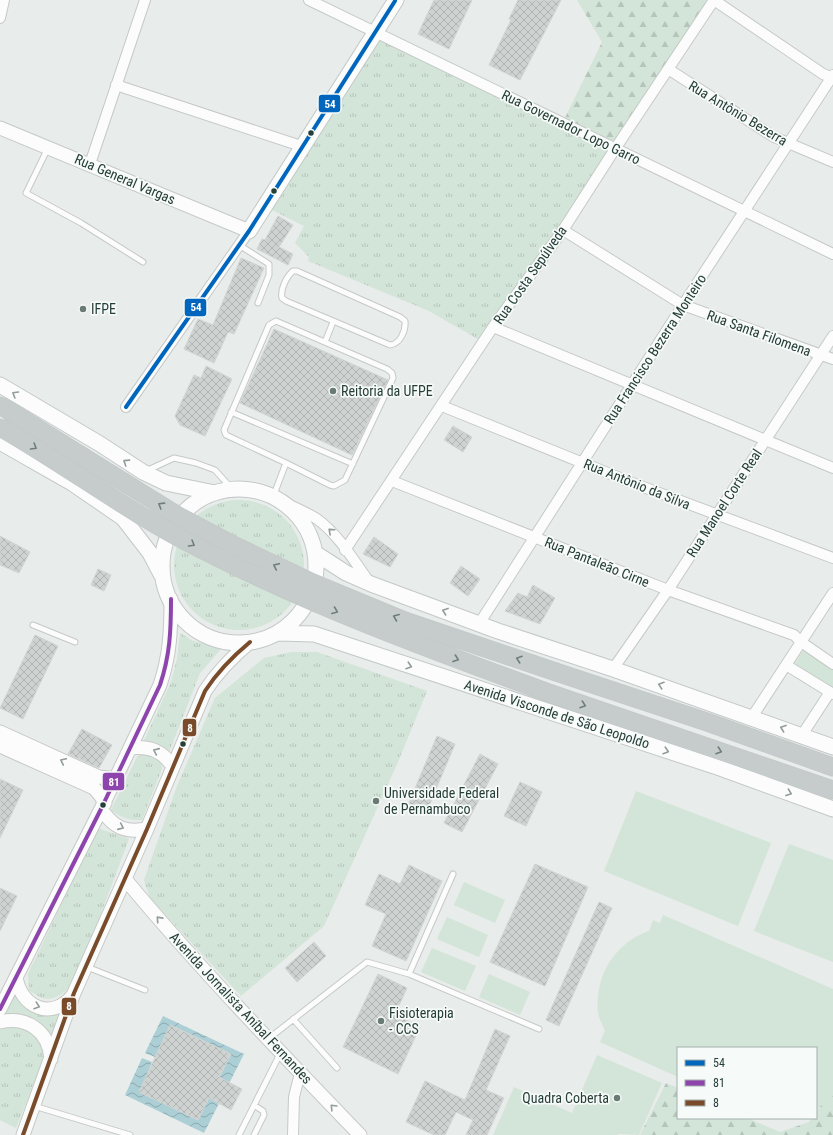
<svg xmlns="http://www.w3.org/2000/svg" width="833" height="1135" viewBox="0 0 833 1135" font-family="'Roboto Condensed',sans-serif">
<defs>
<pattern id="grass-tufts" width="24" height="20" patternUnits="userSpaceOnUse"><rect width="24" height="20" fill="#d3e4d8"/><path d="M3 7l-1-3M5 7V3M7 7l1-3M15 17l-1-3M17 17v-4M19 17l1-3" fill="none" stroke="#b5c5ba"/></pattern>
<pattern id="forest-firs" width="22" height="20" patternUnits="userSpaceOnUse"><rect width="22" height="20" fill="#d3e4d8"/><path d="M5 1l3.5 6h-7zM16 11l3.5 6h-7z" fill="#b5c5ba"/></pattern>
<pattern id="water-waves" width="16" height="10" patternUnits="userSpaceOnUse"><rect width="16" height="10" fill="#accfd6"/><path d="M0 5q4-4 8 0t8 0" fill="none" stroke="#8ca9af"/></pattern>
<pattern id="building-cross-hatch" width="8" height="8" patternUnits="userSpaceOnUse"><rect width="8" height="8" fill="#ced3d1"/><path d="M0 0l8 8M0 8l8-8" fill="none" stroke="#b1b6b4"/></pattern>
</defs>
<rect width="100%" height="100%" fill="#e8ecea"/>
<path fill="url(#grass-tufts)" d="M372,36L615,149L483,342L429,311L308,261L309,257L295,243L304,226L260,204Z
M174 565a65 65 0 1 1 130 0a65 65 0 1 1-130 0Z
M180,633L193,641L222,648L200,673L168,755L142,745L171,682L177,659Z
M292,652H317L427,691L398,762L324,926L241,996L150,898L144,880L177,786L215,698L264,658Z
M146,753C155,756 162,759 162,769L142,820C129,820 122,819 111,810L137,757Z
M98,828L129,839L74,985C55,998 50,1006 29,990L28,974Z
M14,992L62,1009L54,1042C43,1018 24,1009 0,1020Z
M18,1024L32,1027L46,1054L16,1128L0,1120V1030Z"/>
<path fill="url(#forest-firs)" d="M577,0H713L615,149L562,124L602,42Z
M666,1083L678,1088V1118H747L780,1132L809,1122L812,1118H816V1112L833,1087V1135H640Z"/>
<path fill="#d3e4d8" d="M805,651L833,669V691L795,664L802,652Z
M636,791L771,843L738,926L604,871Z
M789,844L833,860V962L754,931Z
M464,882L505,900L495,923L454,905Z
M663,915L833,989V1096L816,1110V1048H678V1077L600,1042L605,1031C603,1025 599,1019 598,1013C597,1009 598,1003 598,998C600,967 620,941 649,931L653,920L660,923Z
M447,917L488,935L479,957L437,939Z
M432,948L476,966L465,991L421,972Z
M489,974L530,992L520,1015L479,997Z
M597,1055L662,1083L639,1135L619,1134L618,1135H493L514,1087L572,1113Z"/>
<path fill="url(#water-waves)" d="M163,1016L244,1054L204,1133L125,1095L142,1058L152,1062L140,1092L198,1120L231,1054L171,1025L155,1057L145,1053Z"/>
<path fill="url(#building-cross-hatch)" stroke="#d1d5d3" d="M434,0H472L449,49L418,34Z
M518,0H561L520,80L489,65L511,20L509,19Z
M278,216L293,225L279,247L293,254L288,265L257,249L262,239L265,240Z
M241,258L264,268L234,334L228,332L214,363L184,349L198,319L213,325Z
M274,329L388,380L352,455L240,403Z
M206,366L232,379L205,436L180,425L175,416L194,375L201,378Z
M453,426L472,437L463,452L444,440Z
M0,536L30,552L19,573L0,565Z
M374,537L398,554L390,567L363,554Z
M461,566L480,579L468,596L450,583Z
M98,569L111,575L104,591L91,585Z
M533,585L555,598L540,624L505,611L518,593L527,597Z
M35,635L58,646L23,719L0,708Z
M82,729L112,745L99,768L68,754Z
M437,736L455,744L426,813L408,805Z
M480,754L498,764L462,832L444,823Z
M0,779L23,790L0,838Z
M520,782L542,792L526,826L504,816Z
M535,864L588,887L545,986L490,962Z
M409,865L442,881L406,961L372,946L386,914L365,905L379,874L400,884Z
M0,888L17,896L0,931Z
M599,902L612,908L559,1026L546,1020Z
M314,942L326,956L297,982L285,968Z
M378,974L407,988L395,1014L420,1027L398,1074L343,1047Z
M170,1025L231,1054L219,1077L242,1089L231,1110L209,1098L198,1120L139,1092Z
M495,1029L510,1036L486,1090L504,1098L487,1135H466L473,1120L456,1112L445,1135H434L406,1122L425,1081L465,1100Z"/>
<g fill="none" stroke-linecap="round" stroke-linejoin="round">
<g stroke="#c5c9c7" stroke-width="7">
<path id="service" d="M48,148L26,193L81,223L143,262
M239,245L269,264V275L258,303
M293,271H297L400,317L405,321C406,331 400,344 390,345L286,301L282,298C280,289 287,276 293,271Z
M325,342L333,322
M231,412L353,464
M146,471L174,458L196,463L215,470L232,489
M273,497L286,463L226,435L224,430L269,325L276,321L387,369L392,373L393,378L345,480L334,486L330,485L286,463
M33,625L75,642
M87,967L145,990
M409,974L453,874
M293,1019L337,1068
M268,1039L367,962L409,974L539,1029
M254,1105L263,1111L264,1115L254,1135
M34,1106L130,1135
M239,1135L280,1054"/>
</g>
<g stroke="#c5c9c7" stroke-width="12">
<path id="minor" d="M309,0L833,254
M714,0L823,74L833,78
M0,18L4,0
M668,69L774,137L833,162
M116,85L304,147
M90,164L145,0
M563,230L683,305L833,359
M493,327L833,468
M442,406L630,482L833,558
M126,407L249,231
M392,481L668,590L794,635L801,642L833,664
M281,501C293,507 306,512 317,519C339,535 354,561 370,583
M345,550L493,327L563,230L615,149L714,0
M479,624L683,305L833,75
M786,665L833,694
M613,669L668,590L833,336
M752,717L833,593
M802,735L830,692
M293,1135L294,1097L300,1073"/>
</g>
<g stroke="#c5c9c7" stroke-width="15">
<path id="tertiary" d="M0,128L249,231
M0,732L99,777L116,779
M0,746L94,788L100,795L105,803
M131,748C150,746 163,751 173,767
M101,809C114,828 125,833 147,829
M125,879C199,968 280,1052 360,1135
M16,977C21,1008 52,1021 73,995
M0,1009L101,809L160,685C170,655 171,631 171,599
M0,1022C27,1016 49,1031 51,1059
M23,1135L74,993L147,829L205,691C218,671 232,657 250,642"/>
</g>
<g stroke="#c3c9c7" stroke-width="17">
<path id="secondary" d="M249,231L396,0
M0,385L100,444L143,472L166,483L215,493
M0,442L72,483L123,518L150,553L161,574
M162 566a77 77 0 1 1 154 0a77 77 0 1 1-154 0Z
M315,553L346,573L371,584L498,631L613,669L833,747
M278,633L314,634L720,768L833,809"/>
</g>
<g stroke="#c3cac8" stroke-width="19">
<path id="trunk" d="M556,672L707,722L833,767
M546,692L833,790"/>
</g>
<use href="#service" stroke="#fcfcfc" stroke-width="5"/>
<use href="#minor" stroke="#fcfcfc" stroke-width="10"/>
<use href="#tertiary" stroke="#fcfcfc" stroke-width="13"/>
<use href="#secondary" stroke="#fcfcfc" stroke-width="15"/>
<use href="#trunk" stroke="#c6cccc" stroke-width="17"/>
<g stroke="#c3cac8" stroke-width="19" stroke-linecap="butt">
<path id="trunk-bridge" d="M0,405L180,517L231,544L313,583L405,621L556,672
M0,427C68,466 131,514 201,549C312,606 429,649 546,692"/>
</g>
<use href="#trunk-bridge" stroke="#c6cccc" stroke-width="17"/>
<g stroke="#f6faf8" stroke-width="7">
<path id="bus-1" d="M126,407L249,231L395,1"/>
</g>
<g stroke="#f6faf8" stroke-width="7">
<path id="bus-2" d="M0,1009L101,809L160,685C170,655 171,631 171,599"/>
</g>
<g stroke="#f6faf8" stroke-width="7">
<path id="bus-3" d="M23,1135L74,993L147,829L205,691C218,671 232,657 250,642"/>
</g>
<use href="#bus-1" stroke="#0065bd" stroke-width="4"/>
<use href="#bus-2" stroke="#8e44ad" stroke-width="4"/>
<use href="#bus-3" stroke="#7a4b2a" stroke-width="4"/>
</g>
<defs><path id="oneway-chevron" d="M-2-3.5L2.5 0L-2 3.5" fill="none" stroke-width="1.6" stroke-linecap="round" stroke-linejoin="round"/></defs>
<g stroke="#919d9a">
<use href="#oneway-chevron" transform="translate(15 394) rotate(-149)"/>
<use href="#oneway-chevron" transform="translate(126 462) rotate(-147)"/>
<use href="#oneway-chevron" transform="translate(331 531) rotate(-138)"/>
<use href="#oneway-chevron" transform="translate(445 611) rotate(-160)"/>
<use href="#oneway-chevron" transform="translate(409 666) rotate(18)"/>
<use href="#oneway-chevron" transform="translate(661 685) rotate(-161)"/>
<use href="#oneway-chevron" transform="translate(783 728) rotate(-160)"/>
<use href="#oneway-chevron" transform="translate(156 751) rotate(-156)"/>
<use href="#oneway-chevron" transform="translate(666 751) rotate(18)"/>
<use href="#oneway-chevron" transform="translate(63 761) rotate(-155)"/>
<use href="#oneway-chevron" transform="translate(789 793) rotate(20)"/>
<use href="#oneway-chevron" transform="translate(121 827) rotate(24)"/>
<use href="#oneway-chevron" transform="translate(159 919) rotate(-132)"/>
<use href="#oneway-chevron" transform="translate(37 1006) rotate(19)"/>
<use href="#oneway-chevron" transform="translate(333 1107) rotate(-134)"/>
</g>
<g stroke="#6e7e7b">
<use href="#oneway-chevron" transform="translate(34 447) rotate(31)"/>
<use href="#oneway-chevron" transform="translate(161 505) rotate(-148)"/>
<use href="#oneway-chevron" transform="translate(192 544) rotate(30)"/>
<use href="#oneway-chevron" transform="translate(276 566) rotate(-155)"/>
<use href="#oneway-chevron" transform="translate(335 611) rotate(22)"/>
<use href="#oneway-chevron" transform="translate(396 617) rotate(-158)"/>
<use href="#oneway-chevron" transform="translate(456 659) rotate(20)"/>
<use href="#oneway-chevron" transform="translate(519 659) rotate(-161)"/>
<use href="#oneway-chevron" transform="translate(583 705) rotate(19)"/>
<use href="#oneway-chevron" transform="translate(719 751) rotate(19)"/>
</g>
<g fill="#263e38" stroke="#f6faf8" stroke-width="1.5">
<circle cx="311" cy="133" r="3.5"/>
<circle cx="274" cy="191" r="3.5"/>
<circle cx="183" cy="744" r="3.5"/>
<circle cx="103" cy="805" r="3.5"/>
</g>
<g fill="#6a7b76" stroke="#f6faf8" stroke-width="1.5">
<circle cx="83" cy="309" r="4"/>
<circle cx="333" cy="391" r="4"/>
<circle cx="376" cy="801" r="4"/>
<circle cx="381" cy="1021" r="4"/>
<circle cx="617" cy="1098" r="4"/>
</g>
<g text-anchor="middle" stroke-width="3.5" stroke-linejoin="round" paint-order="stroke">
<g font-size="14" fill="#263e38" stroke="#f6faf8">
<text transform="translate(738 113) rotate(31)" y="5">Rua Antônio Bezerra</text>
<text transform="translate(571 127) rotate(26)" y="5">Rua Governador Lopo Garro</text>
<text transform="translate(125 179) rotate(23)" y="5">Rua General Vargas</text>
<text transform="translate(530 275) rotate(-55)" y="5">Rua Costa Sepúlveda</text>
<text transform="translate(759 333) rotate(20)" y="5">Rua Santa Filomena</text>
<text transform="translate(655 349) rotate(-57)" y="5">Rua Francisco Bezerra Monteiro</text>
<text transform="translate(637 484) rotate(22)" y="5">Rua Antônio da Silva</text>
<text transform="translate(724 503) rotate(-57)" y="5">Rua Manoel Corte Real</text>
<text transform="translate(597 562) rotate(22)" y="5">Rua Pantaleão Cirne</text>
<text transform="translate(557 714) rotate(18)" y="5">Avenida Visconde de São Leopoldo</text>
<text transform="translate(241 1008) rotate(47)" y="5">Avenida Jornalista Aníbal Fernandes</text>
</g>
<g font-size="14" fill="#263e38" stroke="#f6faf8" text-anchor="start">
<text x="91" y="314">IFPE</text>
<text x="341" y="396">Reitoria da UFPE</text>
<text x="384" y="798">Universidade Federal<tspan x="384" dy="16">de Pernambuco</tspan></text>
<text x="389" y="1018">Fisioterapia<tspan x="389" dy="16">- CCS</tspan></text>
<text x="609" y="1103" text-anchor="end">Quadra Coberta</text>
</g>
</g>
<g stroke="#f6faf8" stroke-width="1.5">
<rect x="318" y="94" width="23" height="19" rx="4" fill="#0065bd"/>
<rect x="184" y="298" width="23" height="19" rx="4" fill="#0065bd"/>
<rect x="182" y="718" width="15" height="19" rx="4" fill="#7a4b2a"/>
<rect x="102" y="772" width="23" height="19" rx="4" fill="#8e44ad"/>
<rect x="61" y="997" width="16" height="19" rx="4" fill="#7a4b2a"/>
</g>
<g font-size="11" text-anchor="middle" font-weight="bold" fill="#fff">
<text x="330" y="108">54</text>
<text x="196" y="311">54</text>
<text x="190" y="732">8</text>
<text x="114" y="786">81</text>
<text x="69" y="1010">8</text>
</g>
<rect x="677" y="1047" width="140" height="72" fill="#f6faf8" stroke="#a3afab"/>
<rect x="685" y="1060" width="20" height="6" fill="#0065bd" stroke="#a3afab"/>
<text x="713" y="1067" font-size="12" fill="#263e38">54</text>
<rect x="685" y="1080" width="20" height="6" fill="#8e44ad" stroke="#a3afab"/>
<text x="713" y="1087" font-size="12" fill="#263e38">81</text>
<rect x="685" y="1100" width="20" height="6" fill="#7a4b2a" stroke="#a3afab"/>
<text x="713" y="1107" font-size="12" fill="#263e38">8</text>
</svg>
